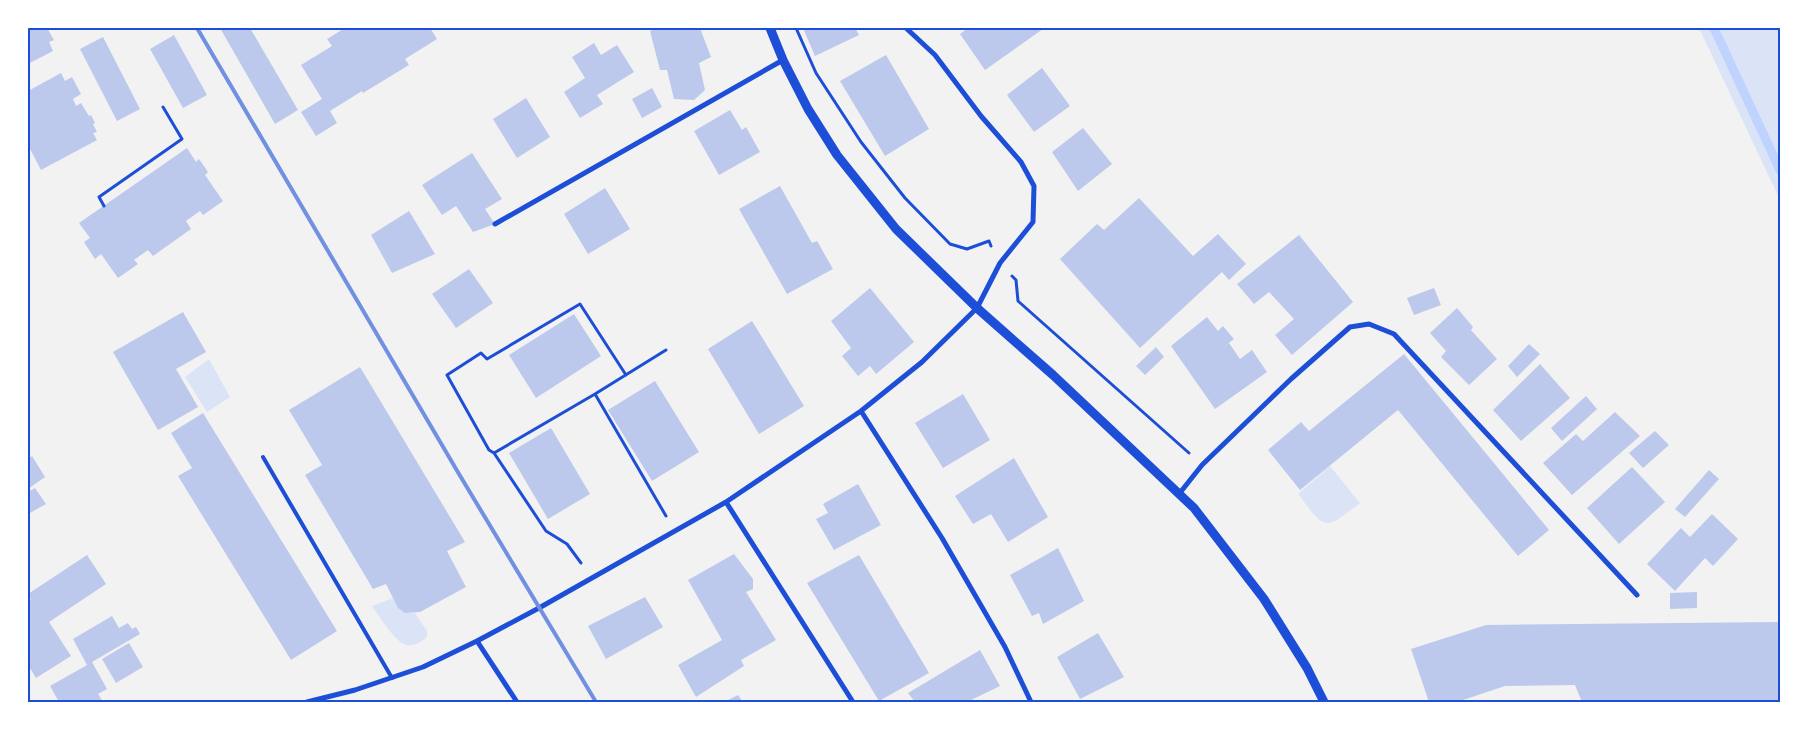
<svg xmlns="http://www.w3.org/2000/svg" width="1808" height="730" viewBox="0 0 1808 730" font-family="'Work Sans',sans-serif">
<rect width="100%" height="100%" fill="#f2f2f2"/>
<path fill="#dbe4f7" d="M1699,28H1780V200Z
M209,359L230,397L207,412L185,377Z
M1330,466L1360,503C1324,531 1326,531 1298,494Z
M393,598C398,609 402,613 415,613L427,631V637C421,642 414,647 406,645C394,641 380,617 372,606Z"/>
<g fill="none" stroke-linecap="round" stroke-linejoin="round">
<path stroke="#bfd3fe" stroke-width="9" d="M1714,28L1780,170"/>
</g>
<path fill="#bdc9ec" d="M28,28H47L54,40L49,42L53,51L28,64Z
M220,28H250L298,110L275,124Z
M345,28H430L437,39L405,59L409,65L363,93L362,91L330,111L337,123L316,136L301,112L322,99L301,65L332,46L327,39Z
M658,28H700L711,57L699,63L705,90L694,100L674,99L667,70H660L650,31Z
M803,28H855L859,35L815,56Z
M968,28H1041L1043,29L985,70L960,34Z
M174,35L207,95L183,108L150,49Z
M103,37L140,109L117,121L80,49Z
M594,43L601,55L617,45L634,72L597,95L603,104L580,118L564,92L585,78L572,57Z
M886,55L929,129L885,156L840,81Z
M1042,68L1070,106L1034,132L1007,95Z
M61,73L65,81L72,77L81,94L73,99L76,106L81,103L89,116L91,115L95,123L93,124L97,132L93,133L97,140L41,170L28,145V91Z
M652,88L662,107L642,118L632,99Z
M526,98L550,137L517,158L493,119Z
M730,110L742,130L746,127L760,152L719,175L694,131Z
M1083,128L1112,164L1078,191L1052,152Z
M187,148L196,162L199,159L208,172L205,175L223,201L203,215L200,211L186,221L191,229L153,256L148,250L134,260L138,264L118,278L101,254L95,259L84,242L90,238L79,223Z
M472,153L502,199L485,209L495,224L473,232L456,206L442,215L422,185Z
M780,186L812,243L817,241L833,269L787,294L739,209Z
M605,188L630,229L588,254L564,214Z
M1139,198L1193,256L1218,234L1246,264L1229,280L1222,272L1140,348L1060,259L1097,224L1104,230Z
M409,211L435,254L392,273L371,235Z
M1299,235L1353,302L1292,355L1275,335L1294,319L1269,292L1254,304L1237,284Z
M469,269L493,303L456,328L432,294Z
M870,288L914,342L876,374L870,366L858,376L842,356L851,348L831,321Z
M1434,288L1441,305L1414,315L1407,298Z
M1457,308L1473,327L1471,330L1497,359L1469,385L1441,357L1446,351L1430,333Z
M183,312L206,352L176,369L198,407L158,430L113,352Z
M574,314L601,356L536,398L509,355Z
M1207,317L1218,331L1223,326L1234,339L1213,355L1229,343L1240,359L1252,350L1267,372L1215,409L1171,346Z
M752,321L804,406L759,434L708,349Z
M1529,344L1540,354L1517,377L1508,366Z
M1156,347L1164,357L1145,375L1136,366Z
M1404,354L1549,530L1518,556L1398,410L1300,490L1268,450L1301,422L1309,431Z
M1540,364L1570,398L1521,441L1493,410Z
M360,367L465,542L447,551L466,587L420,612L405,613L398,608L386,584L373,589L305,475L322,465L289,410Z
M655,381L699,452L652,481L608,410Z
M963,394L990,440L943,468L915,423Z
M1586,396L1597,409L1562,441L1551,428Z
M1615,412L1640,436L1572,495L1543,463L1576,434L1583,441Z
M203,413L337,631L291,660L178,476L192,468L171,433Z
M551,428L590,494L548,519L509,453Z
M1655,431L1669,445L1643,468L1629,453Z
M32,456L45,477L28,489V459Z
M1014,458L1048,517L1008,542L991,514L973,524L955,496Z
M1632,467L1665,502L1619,544L1587,508Z
M1709,470L1719,479L1685,517L1675,509Z
M858,484L881,525L834,550L816,519L828,513L823,504Z
M35,488L46,504L28,514V492Z
M1712,514L1738,539L1713,566L1705,558L1675,591L1647,564L1681,528L1690,537Z
M1058,548L1084,601L1043,624L1039,613L1032,616L1010,575Z
M734,554L753,579V589L746,592L776,640L741,660L744,666L696,697L678,665L722,640L688,580Z
M87,555L106,584L49,622L71,656L36,678L28,665V602L31,599L28,594Z
M859,555L929,673L879,701L807,583Z
M1697,592V608L1670,609V593Z
M645,597L663,627L606,659L588,626Z
M112,616L119,628L128,623L132,629L136,627L140,634L92,662L107,689L98,694L103,702H59L50,686L87,665L73,639Z
M1780,622V702H1582L1575,685L1505,686L1457,702H1429L1411,649L1486,625Z
M1098,633L1124,677L1080,699L1057,657Z
M129,643L143,667L116,683L102,659Z
M980,650L1000,686L967,702H915L908,693Z
M738,695L743,702H724Z"/>
<g fill="none" stroke-linecap="round" stroke-linejoin="round">
<path stroke="#1d4ed8" stroke-width="3" d="M796,28L816,73L861,142L905,198L950,244L967,249L989,241L991,246
M104,206L99,197L182,139L163,107
M1012,276L1016,280L1018,301L1189,453
M494,453L489,450L447,375L481,353L487,359L580,304L626,375
M666,516L595,394L666,350
M581,563L567,544L546,531L494,453L595,394"/>
<path stroke="#1d4ed8" stroke-width="4" d="M263,457L392,678"/>
<path stroke="#1d4ed8" stroke-width="5" d="M495,224L783,60
M861,411L942,538L1005,647L1031,702
M1179,494L1202,465L1291,379L1350,327L1369,324L1394,334L1637,595
M726,502L853,702
M477,641L517,702
M307,702L355,690L423,667L477,641L539,608L726,502L861,411L922,362L977,308L1000,263L1033,222L1034,186L1021,162L981,116L935,55L906,28"/>
<path stroke="#1d4ed8" stroke-width="9" d="M770,28L783,60L808,109L837,155L896,229L977,308L1053,375L1194,508L1264,599L1307,668L1324,702"/>
<path stroke="#7290e2" stroke-width="4" d="M197,28L459,474L596,702"/>
</g>
<rect width="1808" height="730" fill="none" stroke="#ffffff" stroke-width="58"/>
<rect x="29" y="29" width="1750" height="672" fill="none" stroke="#1d4ed8" stroke-width="2"/>
</svg>
